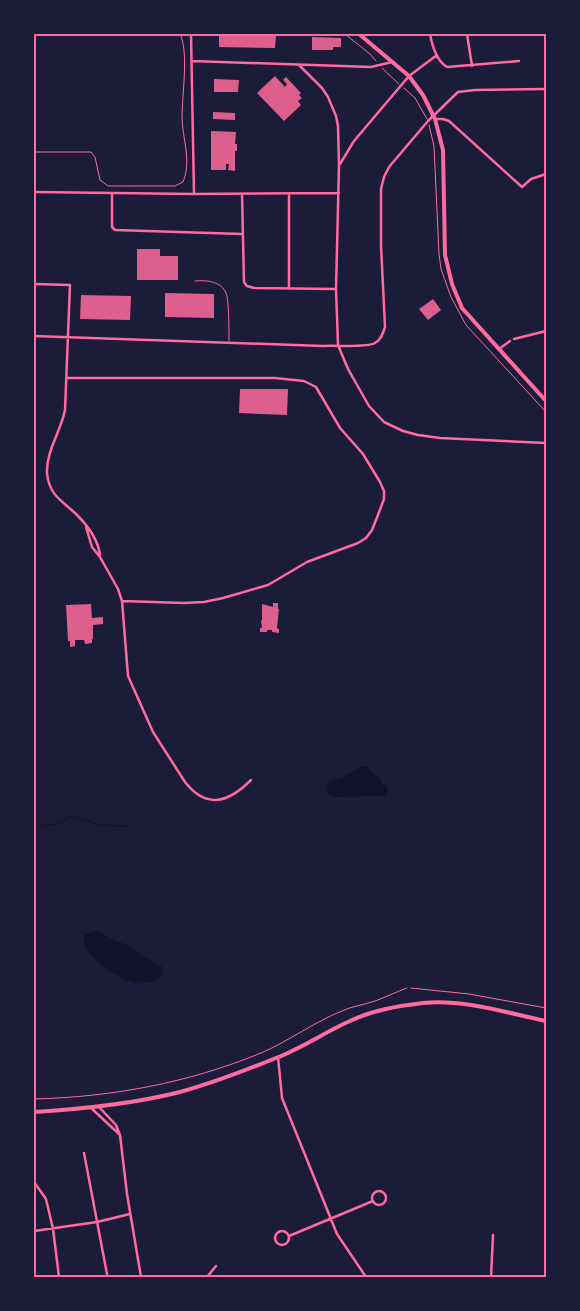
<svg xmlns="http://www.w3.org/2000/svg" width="580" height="1311" viewBox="0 0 580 1311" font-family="Figtree,sans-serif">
<rect width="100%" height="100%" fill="#1b1b3a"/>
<path fill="#12122b" d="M361,766C371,765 372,775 380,778L382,784L387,786L388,791L385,796L337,797L328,794L327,787L330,781L344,777Z
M93,931L102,933L115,941L131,946L144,957L156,963L161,966L163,970L161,976C154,982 144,984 135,983C120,980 76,952 85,935Z"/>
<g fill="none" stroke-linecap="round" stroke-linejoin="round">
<path stroke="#12122b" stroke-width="1" d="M34,827L61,823L69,817L82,818L98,825L128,826"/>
</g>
<path fill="#dd5f8e" d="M219,35L276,36L275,48L219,47Z
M312,37L341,38V47H333V50H312Z
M275,76L285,87L287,84L283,80L286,77L301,93L299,95L302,98L298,101L301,105L284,121L257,93Z
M214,79L239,80L238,92H214Z
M213,112L235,113V120L213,119Z
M211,131L236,132L235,144H237V151H235V171L228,170L229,164H226V170H211Z
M137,249H160V256H178V280H137Z
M165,293L214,294V318L165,317Z
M81,295L131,296L130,320L80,319Z
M433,299L441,310L428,320L419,309Z
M240,389H288L287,415L239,413Z
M273,603H278V609H279L277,628L279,629V633L272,632V630H267V632H260V628H262L261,620H262V604L273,607Z
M91,604L92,618L103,617V624L93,625V639H92V643L85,644L84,640H75V646L70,647V641H68L66,605Z"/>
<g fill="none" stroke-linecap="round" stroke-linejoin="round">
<path stroke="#ff6b9d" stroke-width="1" d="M345,34L370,54L376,61
M382,68L399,84
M404,88L415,98L427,119
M429,125L434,146L439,254L441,269L451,297L466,325L546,412
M34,152H91L95,157L100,180L108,186H175L183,182C192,160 182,138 182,116C182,97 189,50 180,34
M34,1099C112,1097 188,1083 261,1053C289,1041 314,1022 342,1011C352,1006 364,1005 375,1001C386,997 396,992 407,988"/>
<path stroke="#ff6b9d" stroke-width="1" d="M195,281C206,280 221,281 226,293C229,299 229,332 229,341
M411,988L469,994L546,1008"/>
<path stroke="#ff6b9d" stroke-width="2.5" d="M191,34L194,194
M430,34C432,45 437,61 447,67L519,61
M467,34L472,66
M192,61L371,67L392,62
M299,65L322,88L328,97L336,116L338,126L339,165L336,289L338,345L348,369L369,406L384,422L403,431L418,435L440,438L546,443
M435,119H443L449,121L522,187L531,179L546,174
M340,164L354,141L409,76L437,55
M34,192L194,194L339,193
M112,193V227L115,230L242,234
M289,193V289
M242,194L244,282L247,286L254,288L336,289
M34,284L70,285L65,410C61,431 46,451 47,473C49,496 63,501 77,515C88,526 98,540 100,555
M34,336L323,346C335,345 367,348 375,343C381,340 383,333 385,327L381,245V189L384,177L389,167L428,121L458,92L475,90L546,89
M514,339L546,331
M499,349L510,341
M66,378H275L304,381L316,387L340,428L363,454L380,482L384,491V499L378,515L372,530L366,538L358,543L307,562L268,585L223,598L204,602L184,603L122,601
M86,527L92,547L100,557L118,589L122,601L128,676L153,732L185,782C207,810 229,802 251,780
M278,1057L282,1098L337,1234L366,1277
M98,1106L116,1125L120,1135L127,1194L141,1277
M90,1107L119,1134
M84,1153L107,1274
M34,1182L46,1199L53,1229L59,1277
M372 1198a7 7 0 1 1 14 0a7 7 0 1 1-14 0Z
M275 1238a7 7 0 1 1 14 0a7 7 0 1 1-14 0Z
M34,1231L97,1222L130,1214
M289,1236L373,1201
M207,1277L216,1266
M491,1277L493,1235"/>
<path stroke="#ff6b9d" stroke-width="4" d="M359,34L409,76L423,95L435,119L443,150L445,255L452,284L462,308L546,401
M34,1112C82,1109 133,1104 180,1092C213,1083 244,1071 276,1058C302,1048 325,1032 350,1021C373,1010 398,1006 423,1003C464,999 507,1013 546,1021"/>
</g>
<rect width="580" height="1311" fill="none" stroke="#1b1b3a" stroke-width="70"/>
<rect x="35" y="35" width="510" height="1241" fill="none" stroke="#ff6b9d" stroke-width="2"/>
</svg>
